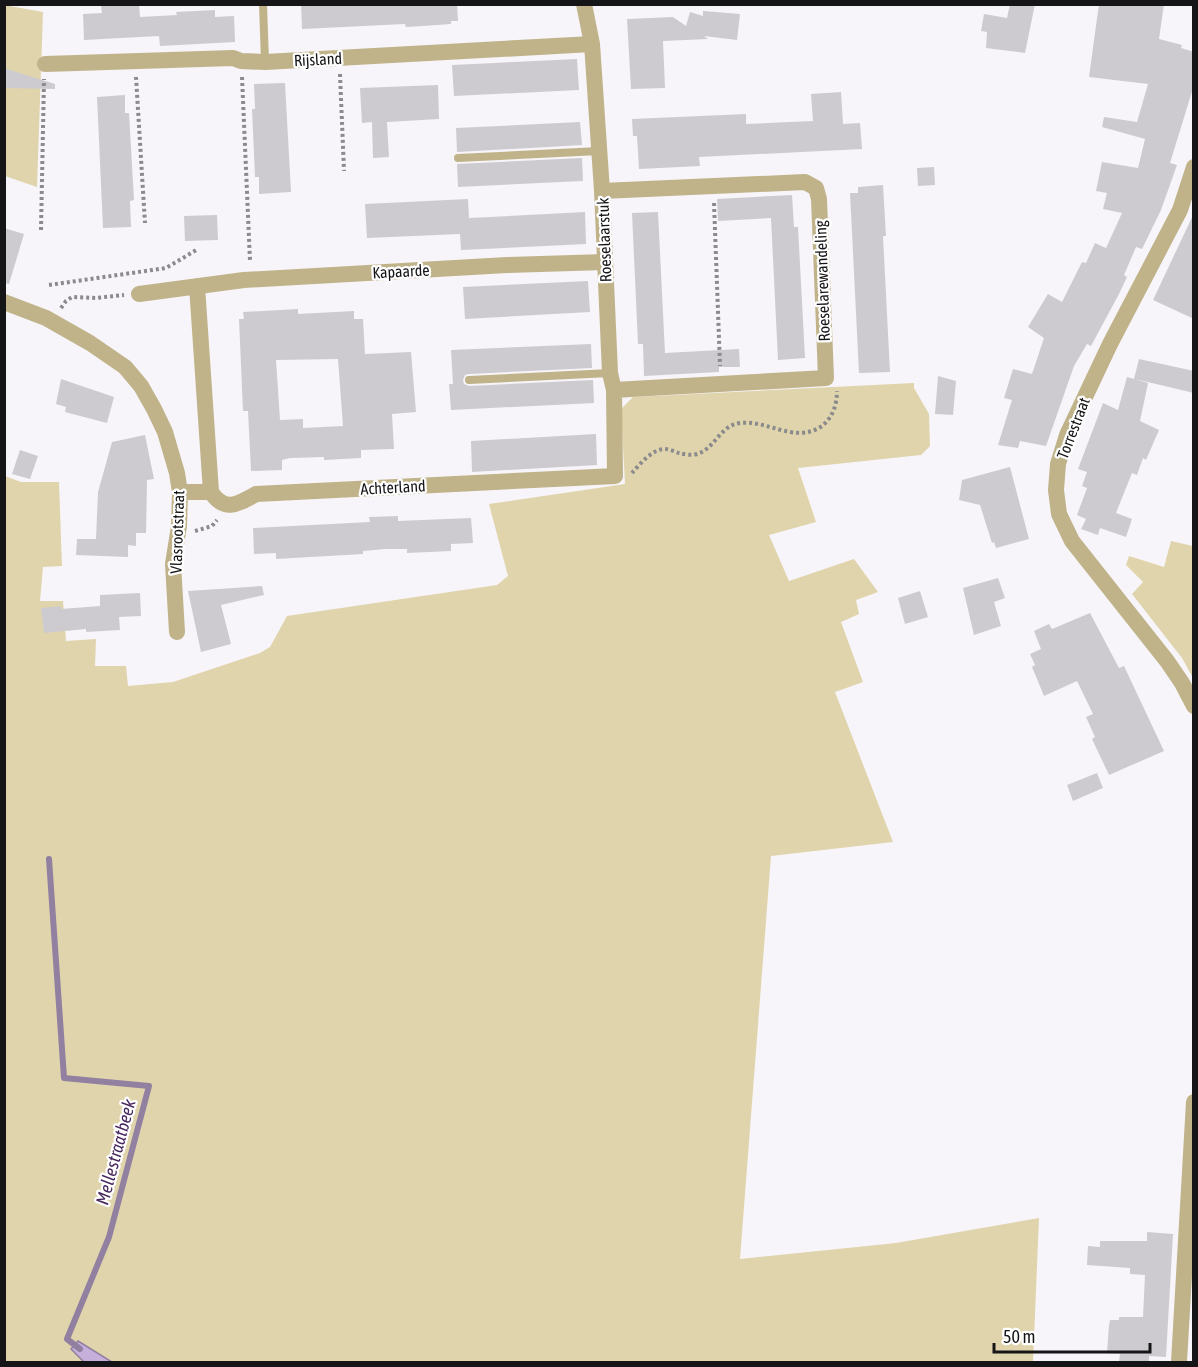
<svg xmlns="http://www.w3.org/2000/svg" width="1198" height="1367" viewBox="0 0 1198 1367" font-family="'Asap Condensed',sans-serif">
<rect width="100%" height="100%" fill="#f7f5f9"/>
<path fill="#e0d4ac" d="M4,5L43,12L37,187L5,176L4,106L6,99L4,98Z
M914,383V388L929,414L930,446L921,455L798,468L816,522L769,535L789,581L854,559L878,592L856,600L859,614L841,622L863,682L835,692L893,842L771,856L740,1259L896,1243L1039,1218L1033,1362H5V476L21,482H59L62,566L43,567L40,601H63L66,641L96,639L95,666H126L128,686L173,682L260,653L270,647L287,616L497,585L508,576L489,504L625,484L621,409L633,397Z
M1171,541L1193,546V678L1182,658L1132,594L1143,582L1126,565L1129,556L1164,567Z"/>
<path fill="#c7afdc" stroke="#9280a1" stroke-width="1.5" d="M78,1341L112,1362H84L71,1349Z"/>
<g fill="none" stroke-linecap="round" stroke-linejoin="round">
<path stroke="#9280a1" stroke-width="6" d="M49,859L64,1078L149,1086L109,1237L67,1339L80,1349"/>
</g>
<path fill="#cdcbcf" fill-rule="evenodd" d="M139,4L140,17L177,15L176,12L215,10V17L234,16L235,42L160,46L159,36L84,40L83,14L102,13L101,6Z
M301,4H457L458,21H451V24L423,26L406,27L405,24L302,29Z
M1010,4H1035L1025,53L986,48L987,32L981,31L984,14L1007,18Z
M1099,4H1164L1159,39L1182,45L1181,48L1194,52V85L1170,163L1177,165L1161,210L1142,249L1136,247L1124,275L1127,277L1119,294L1091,346L1087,344L1074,366L1046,446L1020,441L1018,448L998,445L1012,400L1004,398L1013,369L1032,374L1044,338L1028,327L1048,294L1062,302L1082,262L1086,263L1095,243L1106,248L1122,213L1103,209L1107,193L1096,191L1102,162L1138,168L1145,139L1102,127L1104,117L1137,122L1148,84L1089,77Z
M703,11L740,14L737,40L704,36L708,39L663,41L665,88L631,89L627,19L673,17L686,26L690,12L703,16Z
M577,59L579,90L454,96L452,65Z
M4,68L55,84V89L4,88Z
M285,83L291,192L259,194V177H255L252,109H255L254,84Z
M438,85L439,119L387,122L389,157L373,158L372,122L362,123L360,88Z
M841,92L843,124L860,123L862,149L699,157L700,166L639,169L637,136H633L632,119L746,114V124L813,121L811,94Z
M125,95V113H129L134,200L130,201L131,227L103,228L97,97Z
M580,122L582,145L457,152L456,128Z
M582,158L583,181L458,187L457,164Z
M934,167L935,185L918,186L917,168Z
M883,185L886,236H883L890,372L859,373L850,193H858V187Z
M792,195L794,227H798L805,358L778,360L771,218L718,221L717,199Z
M468,199L469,218L585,212L586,244L461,250L460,234L367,238L365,204Z
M658,212L665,353L739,349L740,367H719V372L644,376L643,344H638L632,213Z
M1194,213V319L1153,300Z
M217,215L218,240L185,241L184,216Z
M4,228L24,234L9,284L4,283Z
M588,281L590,312L465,319L463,287Z
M298,309V314L354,311V319H363L365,354L411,352L416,412L392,414L394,449L361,450V458L324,460V457L290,458L282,460V470L251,471L248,411H243L239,319H244L243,312ZM338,359L343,426L303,428V419L280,420L276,360Z
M591,344L592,368L469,374L465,375L463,380L464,384L469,386L593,380L594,403L451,410L449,384H453L451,350Z
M1139,359L1194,371V393L1135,379L1148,383L1140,421L1159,430L1146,460L1143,458L1137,475L1132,473L1116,513L1132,519L1126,537L1100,528L1098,535L1081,529L1086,519L1077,515L1087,488L1082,486L1087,472L1078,469L1103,403L1118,410L1127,377L1134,379Z
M938,376L956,381L953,415L935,414Z
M61,379L114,397L107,423L65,412L66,407L56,404Z
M596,434L597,465L472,472L471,441Z
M145,435L154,479L147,480L146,533H136V546L128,545V557L76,555L77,539H96L98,492L112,442Z
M20,450L38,456L30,479L12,474Z
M1010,467L1029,539L996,548L994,542L992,543L980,505L959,500L962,480Z
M398,516V521L471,518L473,543L451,544V551L407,553V549H385L363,551V554L276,559V553L254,554L253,528L370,522L369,517Z
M998,578L1005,598L994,602L1001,626L974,635L963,588Z
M262,586L264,595L221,605L231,644L201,652L188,591Z
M920,591L928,617L905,624L898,598Z
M140,593L141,616L119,617L120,630L86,632V629L44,633L41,608L61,606V609L100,606V595Z
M1090,613L1119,668L1124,666L1164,751L1109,775L1092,739L1095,737L1086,717L1093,714L1077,681L1044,696L1032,667L1035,665L1030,654L1041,649L1034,631L1049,624L1052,629Z
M1097,773L1103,788L1073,801L1067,785Z
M1147,1232L1173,1234L1166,1357L1149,1356V1362H1119L1120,1354L1107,1353L1109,1325L1110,1320H1119V1317H1143L1145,1275L1130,1274V1268L1087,1265L1088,1246L1100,1247V1241H1147Z"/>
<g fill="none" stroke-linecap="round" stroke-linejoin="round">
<path stroke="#8b8a8d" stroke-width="4" stroke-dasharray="3 3" stroke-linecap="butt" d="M340,74L344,171
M136,77L145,223
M242,77L250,261
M714,203L720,366
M41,230L44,79
M49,285L166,268L198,249
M61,308L66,301L72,297L96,298L124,295
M632,473C640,464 652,449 665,449C670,449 675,452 679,453C684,454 691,456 697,454C715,449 720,425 740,423C757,421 773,429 790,432C819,437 837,419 837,391
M195,531L212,526L217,520"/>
<path stroke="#c0b38a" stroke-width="8" d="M263,4L265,62
M458,158L599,151
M469,380L610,373"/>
<path stroke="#c0b38a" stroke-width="16" d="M45,64L233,58L241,61L265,62L592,44
M1194,167L1180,210L1110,344L1067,435L1058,464L1056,490L1059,514L1072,541L1167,661L1182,683L1194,706
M602,191L805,182L816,188L819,199L826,378L614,390
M197,286L211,492
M139,294L244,280L507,265L605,262
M4,302L46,318L90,343L125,367L141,386L154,409L165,432L177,473L180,492L179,526L173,564L177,632
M180,492H211
M211,492C225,513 238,504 256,494L615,476L614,390L610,373L602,191L592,44L584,4
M1179,1362L1194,1102"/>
</g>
<g text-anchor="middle" stroke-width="4.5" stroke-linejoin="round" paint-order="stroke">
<g font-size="16" fill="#151416" stroke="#fff">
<text transform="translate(318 59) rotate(-3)" y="6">Rijsland</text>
<text transform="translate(604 240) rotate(-92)" y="6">Roeselaarstuk</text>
<text transform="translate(401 271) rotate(-3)" y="6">Kapaarde</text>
<text transform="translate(822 281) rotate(-92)" y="6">Roeselarewandeling</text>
<text transform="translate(1073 428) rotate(-69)" y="6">Torrestraat</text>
<text transform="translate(393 487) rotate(-3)" y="6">Achterland</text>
<text transform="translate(177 532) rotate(-88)" y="6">Vlasrootstraat</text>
</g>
<g font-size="18" font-style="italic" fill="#48285f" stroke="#fff">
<text transform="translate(116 1152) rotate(-75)" y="6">Mellestraatbeek</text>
</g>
</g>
<rect width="1198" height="1367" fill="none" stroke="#151416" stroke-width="12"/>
<path d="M994 1343v9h156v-9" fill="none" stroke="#151416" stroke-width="3"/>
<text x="1003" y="1343" font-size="18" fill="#151416" stroke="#ffffff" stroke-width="4.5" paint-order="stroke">50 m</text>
</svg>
